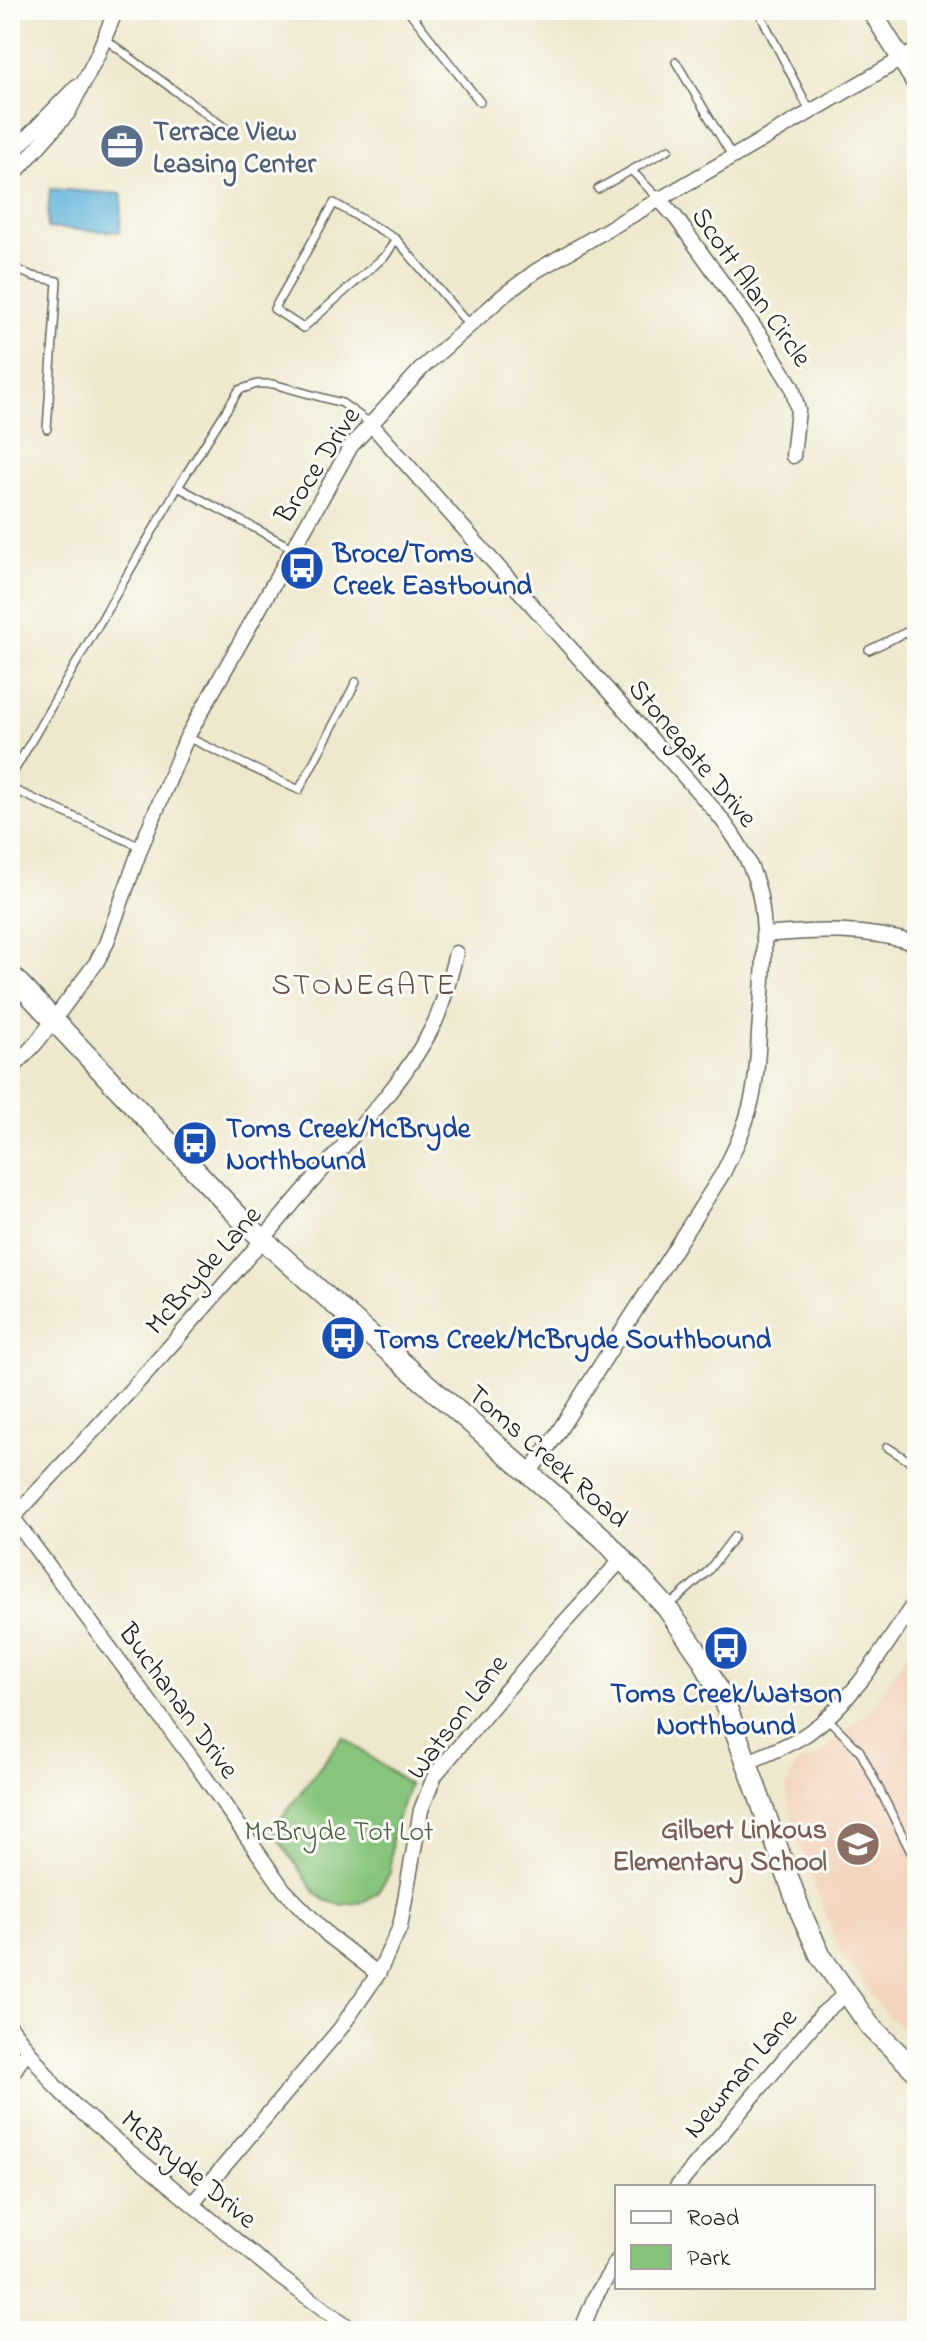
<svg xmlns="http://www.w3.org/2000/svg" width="927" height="2341" viewBox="0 0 927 2341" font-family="'Indie Flower',sans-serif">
<rect width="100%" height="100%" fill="#fdfcf7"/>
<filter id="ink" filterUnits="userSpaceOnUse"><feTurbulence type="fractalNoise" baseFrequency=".0125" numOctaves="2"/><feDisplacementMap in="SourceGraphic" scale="16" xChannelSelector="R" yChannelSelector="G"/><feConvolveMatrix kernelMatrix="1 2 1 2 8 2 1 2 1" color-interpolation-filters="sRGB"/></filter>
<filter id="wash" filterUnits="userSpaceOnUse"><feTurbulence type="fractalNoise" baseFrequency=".006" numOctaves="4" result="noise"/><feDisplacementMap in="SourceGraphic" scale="32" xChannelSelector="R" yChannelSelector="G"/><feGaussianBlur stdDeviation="1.8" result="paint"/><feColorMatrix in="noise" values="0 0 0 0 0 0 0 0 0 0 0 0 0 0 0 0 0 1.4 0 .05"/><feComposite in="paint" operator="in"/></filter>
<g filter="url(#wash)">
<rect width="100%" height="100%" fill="#eee8cd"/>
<path fill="#f3d4be" d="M917,1637V2046L876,2003L836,1943L795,1833L786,1790L792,1771L799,1763L817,1757L871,1709Z"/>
<path fill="#87c47b" stroke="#52704c" stroke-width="2" d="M343,1737L409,1785L392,1834L390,1873L377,1893L363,1902L340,1905L325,1900L314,1891L272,1830Z"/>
<path fill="#5cb1d9" stroke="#3c667a" stroke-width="2" d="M50,189L122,194L120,232L47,228Z"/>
</g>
<g filter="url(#ink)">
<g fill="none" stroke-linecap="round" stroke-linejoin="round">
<g stroke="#66635a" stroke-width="10">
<path id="service" d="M408,10L480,102
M759,12L810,111
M105,39L228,130
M676,62L732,156
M631,170L658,198
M598,189L669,149
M396,239L386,255L303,328L274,309L334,203L396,239L469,325
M10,266L32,276L57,281L47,429
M178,487L292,548
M869,650L917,627
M187,737L299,790L356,682
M10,778L178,487L239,390L257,384H273L342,403L370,423
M10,788L141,847
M887,1447L917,1466
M669,1606L708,1571L734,1537
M827,1718L860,1751L917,1864"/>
</g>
<g stroke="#66635a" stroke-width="17">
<path id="minor" d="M10,155L77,86
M10,179L68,113L96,58L116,10
M658,198L676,218L762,338L792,387L798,410L793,456
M370,423L716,812C736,837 751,861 759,892C769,937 762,988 759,1033C758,1055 757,1078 752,1099C746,1126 735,1149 723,1173L553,1440L529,1473
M763,935C815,930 867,928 917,944
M10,1071L37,1042L96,963L106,944L141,847L187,737L351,446L423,367L504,295L536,271L917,50
M13,1518L193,1760L284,1890L328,1935L378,1974
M10,1521C104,1420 197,1319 285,1213C333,1154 402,1090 435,1022C445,1000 450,976 456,953
M746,1763C766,1754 789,1746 808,1733C855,1700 885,1646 917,1599
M10,2026L55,2086L79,2110L280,2277L354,2331
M10,2077L27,2050
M677,2187L822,2014L846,1994
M192,2204L340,2029L378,1974L400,1927L421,1810L435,1775L551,1637L623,1558
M581,2331L595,2297L617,2261"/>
</g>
<g stroke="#66635a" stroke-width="21">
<path id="tertiary" d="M871,10L917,85"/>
</g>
<g stroke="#66635a" stroke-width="23">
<path id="secondary" d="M10,974L244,1222L329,1299L603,1538L667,1608L703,1660L727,1708L801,1913L820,1955L870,2026L917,2072"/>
</g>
<use href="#service" stroke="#fff" stroke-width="7"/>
<use href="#minor" stroke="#fff" stroke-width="14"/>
<use href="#tertiary" stroke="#fff" stroke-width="18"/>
<use href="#secondary" stroke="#fff" stroke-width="20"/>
</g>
</g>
<defs>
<g id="office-disc" transform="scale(2.3)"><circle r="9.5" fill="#5c6f8a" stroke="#fdfcf7"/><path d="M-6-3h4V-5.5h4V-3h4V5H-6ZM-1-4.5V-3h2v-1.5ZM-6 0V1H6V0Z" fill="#fff"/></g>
<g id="bus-disc" transform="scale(2.3)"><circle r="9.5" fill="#1a4fb4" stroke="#fdfcf7"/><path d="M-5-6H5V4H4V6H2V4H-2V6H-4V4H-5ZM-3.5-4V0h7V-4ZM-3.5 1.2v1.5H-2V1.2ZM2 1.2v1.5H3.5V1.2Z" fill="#fff"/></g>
<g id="school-disc" transform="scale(2.3)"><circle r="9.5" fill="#8d6e63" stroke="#fdfcf7"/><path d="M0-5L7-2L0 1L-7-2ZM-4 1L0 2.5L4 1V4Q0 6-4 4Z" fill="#fff"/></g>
</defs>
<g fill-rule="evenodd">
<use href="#office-disc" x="122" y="146"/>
<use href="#bus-disc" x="302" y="568"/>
<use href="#bus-disc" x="195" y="1143"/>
<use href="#bus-disc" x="343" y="1338"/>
<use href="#bus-disc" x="726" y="1648"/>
<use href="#school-disc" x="858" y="1844"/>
</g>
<g text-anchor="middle" stroke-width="6" stroke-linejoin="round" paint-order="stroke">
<g font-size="28" font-weight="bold" fill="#4e5e75" stroke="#fdfcf7" text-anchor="start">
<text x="153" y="140">Terrace View<tspan x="153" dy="32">Leasing Center</tspan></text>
</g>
<g font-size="28" fill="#1c1c1c" stroke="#fdfcf7">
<text transform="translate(753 286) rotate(55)" y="10">Scott Alan Circle</text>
<text transform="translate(316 464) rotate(-57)" y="10">Broce Drive</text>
<text transform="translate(694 752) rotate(50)" y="10">Stonegate Drive</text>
<text transform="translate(202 1269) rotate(-49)" y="10">McBryde Lane</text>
<text transform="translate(549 1455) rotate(41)" y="10">Toms Creek Road</text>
<text transform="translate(180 1700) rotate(54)" y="10">Buchanan Drive</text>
<text transform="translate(456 1716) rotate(-53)" y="10">Watson Lane</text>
<text transform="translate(739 2072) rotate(-50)" y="10">Newman Lane</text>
<text transform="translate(190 2168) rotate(40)" y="10">McBryde Drive</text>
</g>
<g font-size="28" font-weight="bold" fill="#164399" stroke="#fdfcf7" text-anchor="start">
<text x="333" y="562">Broce/Toms<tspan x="333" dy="32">Creek Eastbound</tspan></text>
<text x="226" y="1137">Toms Creek/McBryde<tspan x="226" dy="32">Northbound</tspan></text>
<text x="374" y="1348">Toms Creek/McBryde Southbound</text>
<text x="726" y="1702" text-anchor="middle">Toms Creek/Watson<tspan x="726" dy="32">Northbound</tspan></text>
</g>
<g font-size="28" font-weight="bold" fill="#785e54" stroke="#fdfcf7" text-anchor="end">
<text x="827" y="1838">Gilbert Linkous<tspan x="827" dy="32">Elementary School</tspan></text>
</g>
<g font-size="28" fill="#475f42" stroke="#fdfcf7">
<text x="339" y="1840">McBryde Tot Lot</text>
</g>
<g font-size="30" letter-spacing="2" fill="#624e47" stroke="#fdfcf7">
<text x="364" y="994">STONEGATE</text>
</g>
</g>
<rect width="927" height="2341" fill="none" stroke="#fdfcf7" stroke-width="40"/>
<rect x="615" y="2185" width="260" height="104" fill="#fdfcf7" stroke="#a3a29f" stroke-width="2"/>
<rect x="631" y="2211" width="40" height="12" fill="#ffffff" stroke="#a3a29f" stroke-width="2"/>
<text x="687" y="2225" font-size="24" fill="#1c1c1c">Road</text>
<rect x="631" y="2245" width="40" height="24" fill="#87c47b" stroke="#a3a29f" stroke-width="2"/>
<text x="687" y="2265" font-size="24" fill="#1c1c1c">Park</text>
</svg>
